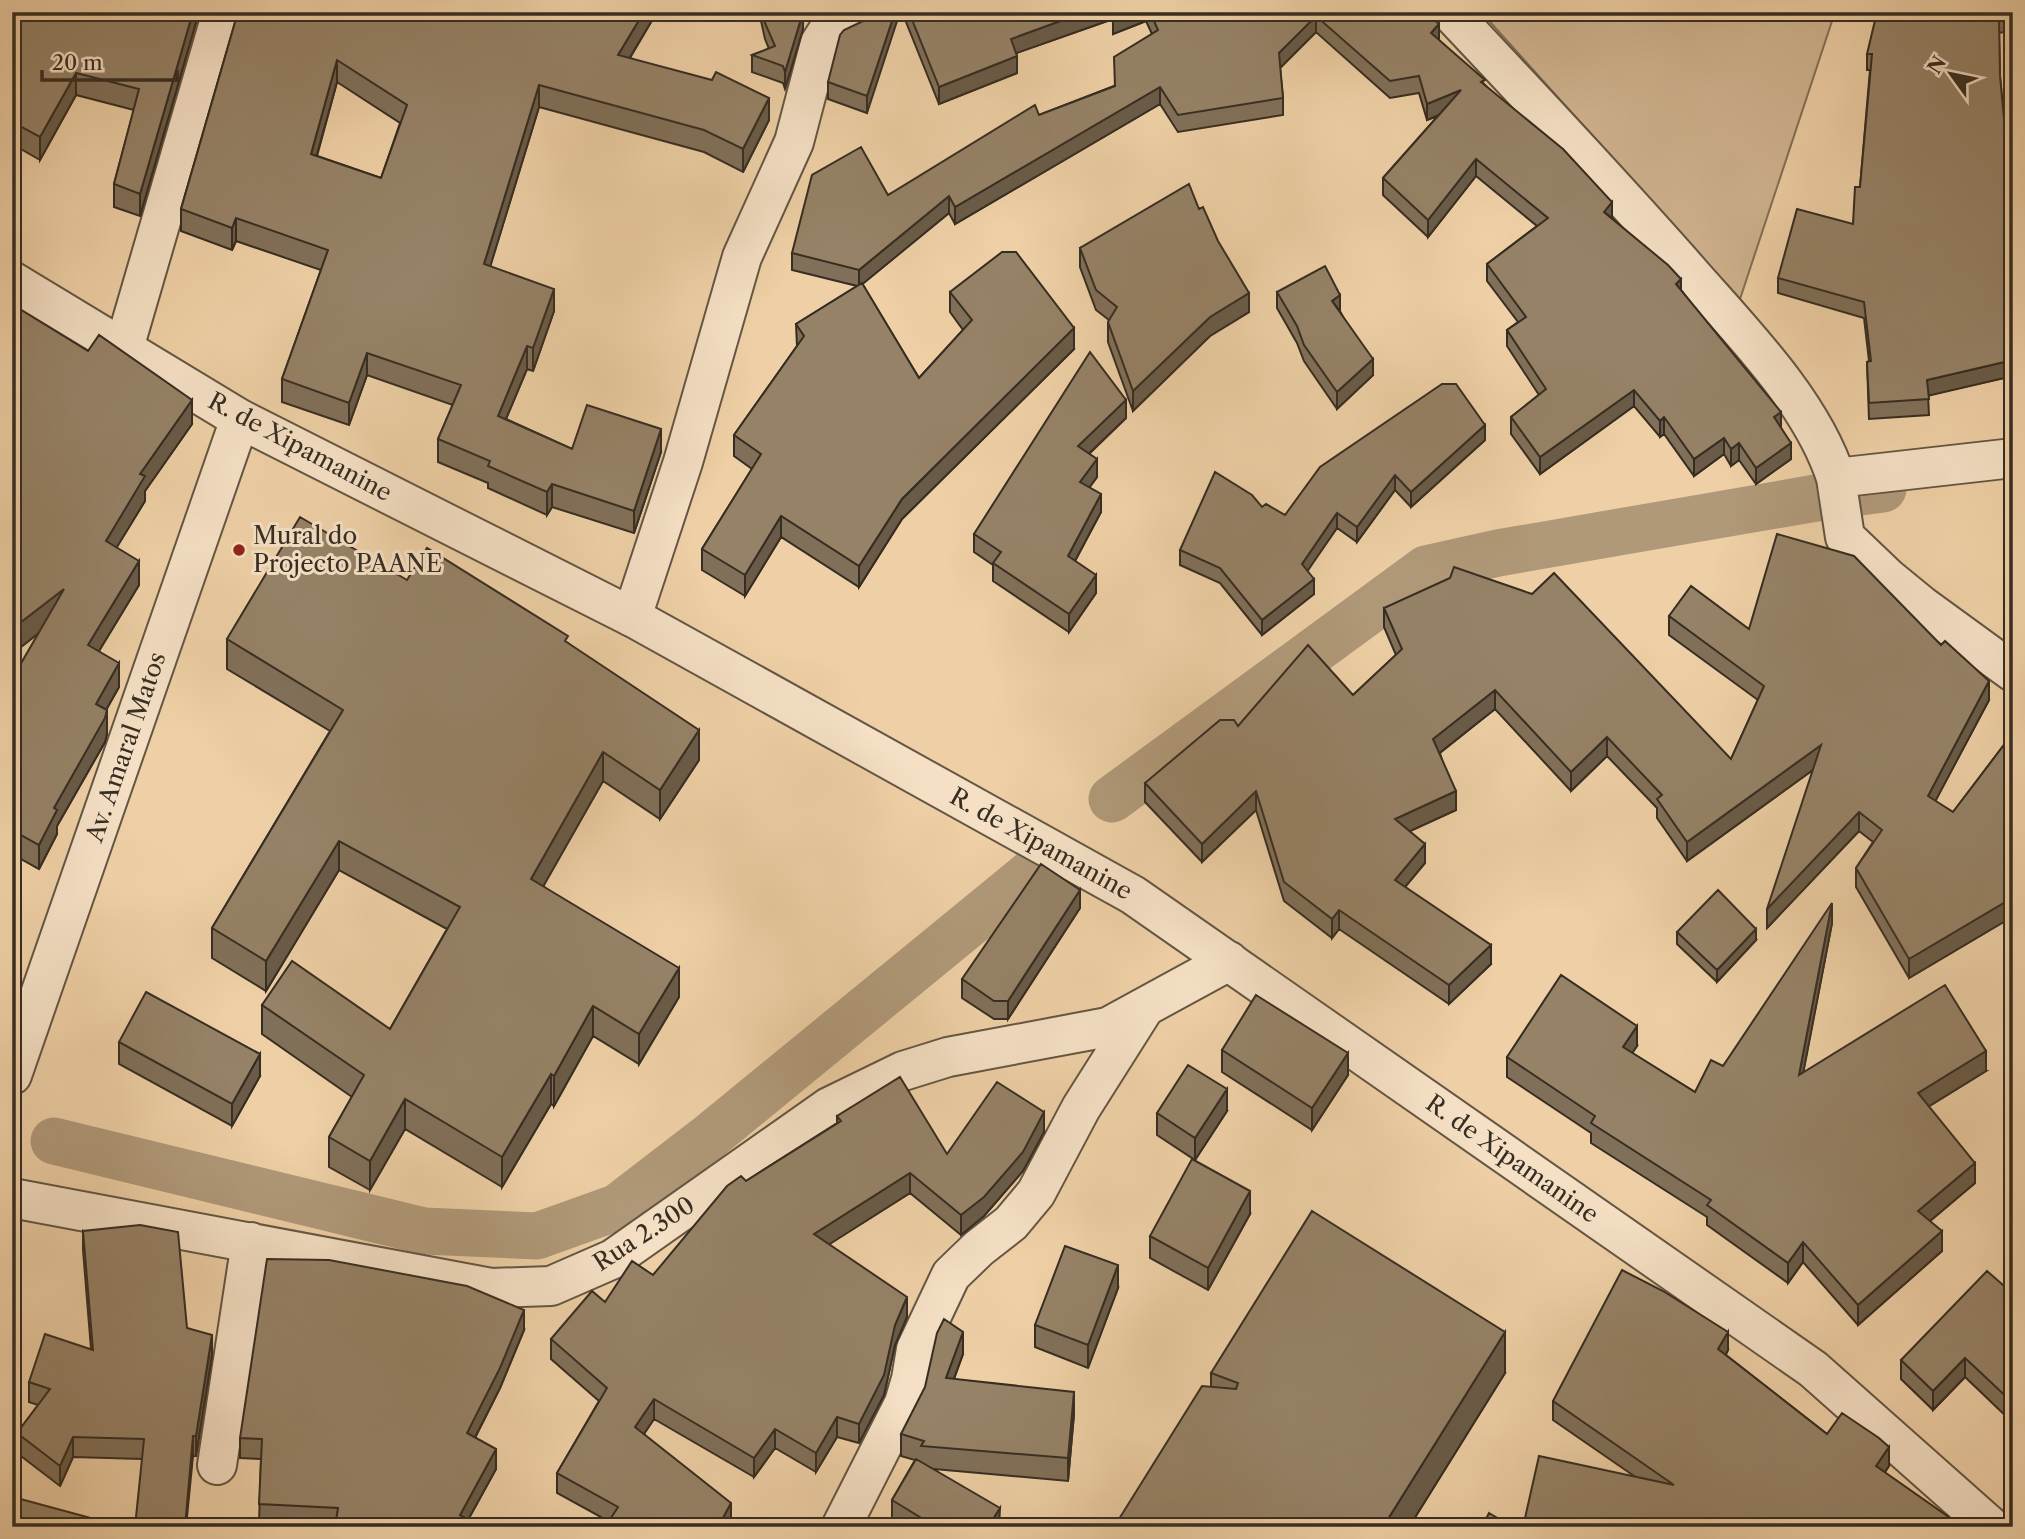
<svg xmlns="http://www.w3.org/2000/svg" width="2025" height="1539" viewBox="0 0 2025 1539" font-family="'Libre Caslon Text',serif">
<rect width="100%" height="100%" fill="#efd0a6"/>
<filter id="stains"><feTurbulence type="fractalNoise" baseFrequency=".00286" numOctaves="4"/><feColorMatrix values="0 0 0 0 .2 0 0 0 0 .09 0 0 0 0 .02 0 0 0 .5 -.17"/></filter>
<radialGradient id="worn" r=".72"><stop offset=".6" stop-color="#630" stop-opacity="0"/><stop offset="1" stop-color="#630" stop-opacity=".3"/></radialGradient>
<path fill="#d0b490" stroke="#837059" stroke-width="2" d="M1481,12H1835L1740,299Z"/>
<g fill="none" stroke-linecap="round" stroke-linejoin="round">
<path stroke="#b09979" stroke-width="47" d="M1112,799L1426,569L1498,553L1816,498L1883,489
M54,1141L424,1231L537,1236L618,1207L709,1137L1052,856"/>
<g stroke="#645643" stroke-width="42">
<path id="minor" d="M1450,12C1532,99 1613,185 1692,275C1743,333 1812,403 1836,478L2013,458
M124,348L222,12
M1836,478L1845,537L1888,578L1921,605L2013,672
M632,617L683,462L742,257L794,142L820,43L829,29L866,12
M12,1075L240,419
M12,1198L491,1288L551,1286L613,1259L829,1107L903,1071L948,1057L1108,1027L1229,961
M217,1465L251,1242
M841,1527L904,1403L911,1379L916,1349L951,1275L979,1248L1011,1223L1036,1193L1081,1108L1143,1010"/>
</g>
<g stroke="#645643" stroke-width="42">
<path id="tertiary" d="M12,281L240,419L632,617L1133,895L1813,1369L1991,1527"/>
</g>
<use href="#minor" stroke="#f5e0c5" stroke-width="38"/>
<use href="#tertiary" stroke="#f5e0c5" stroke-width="38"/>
</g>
<path fill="#817059" stroke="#362d22" stroke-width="2" fill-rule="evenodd" d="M12,12H199L140,216L114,207V184L134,110L76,95L40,160L12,144Z
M238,12H657L630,58L769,120L743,172L704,152L539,107L490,266L554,311L533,371L527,369L506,419L572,449L661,452L634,533L552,507L547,515L488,488V483L438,462V439L453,405L367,375L349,425L282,402V379L321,270L236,241L232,250L181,231V209ZM337,82L400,123L381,178L317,156Z
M759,12H803V29L785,89L783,83L752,72V55L769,49L765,39Z
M902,12H1426L1439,40L1485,85L1681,290L1781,428L1791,459L1756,484L1739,460L1731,466L1724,454L1694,476L1664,434L1660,437L1634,406L1540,474L1511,434V417L1539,395L1507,346V330L1518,322L1487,281V264L1537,226L1476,176L1428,237L1383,195V178L1438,116L1427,120L1419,93L1390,98L1316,32L1280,68L1283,98V115L1178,132L1160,104L955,224L949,213L862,284L919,378L963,330L950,312V292L1074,349L902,519L859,587L781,537L745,596L702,570V549L752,469L734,456V435L797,346L796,324L857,286L792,270V253L888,195L1039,115L1114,86L1152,34L1146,21L1113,34V19L1016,53L1017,73L939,104Z
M2013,12V30L1999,33L2000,76L2005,130L2013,129V376L1928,395L1929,415L1869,419L1867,362L1869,361L1864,318L1778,293V278L1853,224L1860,187L1870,70H1867V54Z
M876,15L867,113L828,99V82Z
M1199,209L1249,312L1210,336L1133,411L1108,342V322L1109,320L1096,310L1080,267V248Z
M1277,292L1340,311L1373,375L1337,409L1304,361L1297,343L1277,308Z
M12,318L192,424L145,491V501L116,548L139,585L99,651L119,687L106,710L107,734L105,742L57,826V834L39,869L12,854V679L39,633L12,654Z
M1126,418L1089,454L1097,477L1089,488L1101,512L1075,561L1096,593L1069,632L993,581V565L974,552V534Z
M1485,440L1411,507L1395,490L1357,542L1337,528L1307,570L1314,594L1262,635L1220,583L1180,565V550L1262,507L1285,515Z
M407,580L568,643L699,760L660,819L603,781L543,886L679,997L639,1064L593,1036L554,1106L551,1104L502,1187L405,1129L370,1190L329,1167V1137L352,1097L262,1034V1005L390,1029L447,929L339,870L266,991L212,958V928L330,731L227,669V639Z
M1384,608L1731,759L1758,700L1669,635V616L1749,629L1989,700L1935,801L1953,812L2013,733V922L2012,917L1909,978L1856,887V868L1873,842L1859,831L1767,928L1813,770L1687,861L1657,818V808L1607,756L1571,791L1495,709L1440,753L1456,810L1410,831L1425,863L1405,887L1491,964L1449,1004L1339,929L1332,938L1284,901L1256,810L1202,862L1145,802V783L1238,726L1353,695L1396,655L1384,627Z
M1080,908L1008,1019H994L962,998V979Z
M1832,923L1803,1072L1986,1071L1928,1107L1975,1183L1930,1221L1942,1251L1858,1325L1803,1262L1788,1283L1707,1225V1217L1591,1143V1133L1507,1077V1057L1637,1046L1632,1053L1695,1092L1723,1066Z
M1677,932L1756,940L1717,982L1677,944Z
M119,1042L260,1076L232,1126L119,1064Z
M1222,1050L1348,1075L1312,1130L1222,1072Z
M1227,1111L1195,1160L1157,1135V1113Z
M837,1116L947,1154L1044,1132L1023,1171L984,1216L961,1235L910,1193L829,1244L907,1317L895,1345L884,1395L859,1443L837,1437L816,1472L775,1448L754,1477L654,1419L644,1434L731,1523L608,1521L557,1493V1473L599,1401L551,1359V1339L605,1302L653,1275L746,1181L837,1123Z
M1250,1214L1208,1290L1150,1258V1236Z
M83,1231L187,1328L212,1355L196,1456L142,1459L73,1457L60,1486L17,1453V1433L38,1405L29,1402V1382L91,1349L83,1250Z
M2013,1278V1423L1965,1377L1933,1410L1901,1379V1360Z
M1118,1288L1088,1368L1035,1347V1325Z
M524,1330L500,1388L475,1438L496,1469L468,1520L481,1527H321L259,1523L261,1459L240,1458V1438Z
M1728,1350L1726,1355L1827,1434L1889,1466L1885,1472L1523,1527L1634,1476L1553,1420V1401Z
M963,1354L954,1379L1074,1414L1068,1481L934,1469L1000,1526L907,1527L892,1518V1500L915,1460L901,1456V1434Z
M1211,1373H1505L1409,1527H1114L1211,1387Z"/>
<path fill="#695b48" stroke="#362d22" stroke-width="2" d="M193,12H199L140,216V194Z
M644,12H657L618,77V55Z
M895,12H900L867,113V96Z
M1085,12H1113V19L1011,55V39Z
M1126,12H1146V21L1113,34V17Z
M803,13V29L785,89V72Z
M1316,16V32L1279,69V53Z
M1439,24V41L1431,33Z
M1017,56V73L939,104V87Z
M337,60V82L311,176V154Z
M76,73V95L40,160V137Z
M539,85V107L484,287V264Z
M1160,87V104L955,224V207Z
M1461,90V106L1427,120V104Z
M769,98V120L743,172V149Z
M1476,159V176L1428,237V220Z
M949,196V213L859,287V270Z
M1612,202V218L1604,212Z
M236,218V241L232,250V228Z
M1681,279V295L1676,284Z
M554,289V311L533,371V348Z
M1249,293V312L1210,336L1133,411V391L1210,317Z
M1340,295V311L1332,301Z
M1074,328V349L902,519L859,587V566L902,499Z
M527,346V369L498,438V416Z
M367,353V375L349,425V403Z
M1373,359V375L1337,409V392Z
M2013,360V376L1927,396V380Z
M1634,390V406L1540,474V457Z
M192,400V424L145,491V501L106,565V541L140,474Z
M1126,400V418L1078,464V446Z
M1781,412V429L1774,417Z
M1664,417V434L1660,437V421Z
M1485,425V440L1411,507V492Z
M661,429V452L634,533V511Z
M1724,438V454L1694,476V459Z
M1739,443V460L1731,466V449Z
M1791,443V459L1756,484V468Z
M1097,459V477L1080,500V482Z
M1395,475V490L1357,542V527Z
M552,484V507L547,515V492Z
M1101,494V512L1068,574V556Z
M1337,513V528L1302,579V564Z
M781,516V537L745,596V575Z
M139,561V585L88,669V645Z
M1096,575V593L1069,632V614Z
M1314,579V594L1262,635V620Z
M64,589V613L12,654V629Z
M119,663V687L96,728V704Z
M1989,681V700L1928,815V796Z
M1495,690V709L1433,758V739Z
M107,710V734L105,742L57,826V834L39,869V845L54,808Z
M699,730V760L660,819V790Z
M1607,737V756L1571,791V772Z
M1821,745V764L1687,861V842Z
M603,752V781L531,908V879Z
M1256,791V810L1202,862V844Z
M1456,791V810L1395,838V819Z
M1859,812V831L1767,928V909Z
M339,841V870L266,991V961Z
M1425,844V863L1395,899V880Z
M1080,890V908L1008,1019V1001Z
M2012,898V917L1909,978V959Z
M1832,903V923L1799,1095V1075Z
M1339,910V929L1332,938V919Z
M1756,929V940L1717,982V970Z
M1491,945V964L1449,1004V985Z
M679,968V997L639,1064V1034Z
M593,1006V1036L554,1106V1076Z
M1637,1026V1046L1623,1067V1047Z
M1986,1051V1071L1918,1113V1093Z
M1348,1053V1075L1312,1130V1108Z
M260,1054V1076L232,1126V1104Z
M551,1074V1104L502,1187V1157Z
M1227,1089V1111L1195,1160V1138Z
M405,1099V1129L370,1190V1161Z
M1044,1112V1132L1023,1171L984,1216L961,1235V1215Z
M1975,1163V1183L1918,1231V1211Z
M910,1173V1193L814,1254V1234Z
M1250,1191V1214L1208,1290V1268Z
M1942,1231V1251L1858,1325V1305Z
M1803,1242V1262L1788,1283V1263Z
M1118,1265V1288L1088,1368V1345Z
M907,1297V1317L895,1345L884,1395L859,1443V1424L895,1325Z
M524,1310V1330L500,1388L467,1453V1433Z
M963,1332V1354L946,1400V1378Z
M1505,1332V1373L1409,1527H1383Z
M1728,1332V1350L1718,1367V1349Z
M212,1335V1355L196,1456V1436Z
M1965,1358V1377L1933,1410V1391Z
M1074,1392V1414L1068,1481V1458Z
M654,1399V1419L635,1447V1427Z
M837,1417V1437L816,1472V1453Z
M775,1429V1448L754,1477V1458Z
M193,1436V1456L186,1527H185Z
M73,1437V1457L60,1486V1466Z
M1889,1447V1466L1876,1485V1466Z
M496,1449V1469L464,1527L460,1515Z
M731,1503V1523L729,1527H718Z
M1000,1508L999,1527H988Z"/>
<path fill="#968267" stroke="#362d22" stroke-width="2" fill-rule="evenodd" d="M12,12H193L140,194L114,184L139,89L76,73L40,137L12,122Z
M238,12H644L618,55L712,80L716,72L769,98L743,149L704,130L539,85L484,264L554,289L533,348L527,346L498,416L572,449L587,405L661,429L634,511L552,484L547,492L488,466L490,461L438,439L461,385L367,353L349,403L282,379L328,250L236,218L232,228L181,209ZM337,60L407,105L381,178L311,154Z
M762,12H803L785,72L783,66L752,55L775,46L765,23Z
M878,12H895L867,96L828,82L840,35L844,30L876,15Z
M909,12H1085L1011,39L1017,56L939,87Z
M1113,12H1126L1113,17Z
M1150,12H1426L1439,24L1431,33L1485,80L1481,82L1563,149L1612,202L1604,212L1668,265L1681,279L1676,284L1781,412L1774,417L1791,443L1756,468L1739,443L1731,449L1724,438L1694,459L1664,417L1660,421L1634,390L1540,457L1511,417L1546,389L1507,330L1526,317L1487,264L1548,218L1476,159L1428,220L1383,178L1461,90L1427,104L1419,76L1390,81L1316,16L1279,53L1283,98L1178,115L1160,87L955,207L949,196L859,270L792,253L812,175L861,147L888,195L1035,105L1039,115L1115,86L1114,57L1158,30Z
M1877,12H2013V15L1999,17L2000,76L2005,130L2013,129V360L1927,380L1929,399L1869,403L1867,362L1871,361L1864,302L1778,278L1797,209L1853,224L1855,187H1860L1872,54H1867Z
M1189,184L1199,209L1203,207L1218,241L1249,293L1210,317L1133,391L1108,322L1117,307L1096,290L1080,248Z
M1002,252H1016L1074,328L902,499L859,566L781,516L745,575L702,549L761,454L734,435L804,336L796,324L862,283L919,378L972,320L950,292Z
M1325,266L1340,295L1332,301L1373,359L1337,392L1304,345L1297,326L1277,292Z
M18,308L88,351L99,335L192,400L140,474L145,476L106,541L139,561L88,645L119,663L96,704L107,710L105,718L54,808L57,810L39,845L12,830V679L64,589L12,629V318Z
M1090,352L1126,400L1078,446L1097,459L1080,482L1101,494L1068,556L1096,575L1069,614L993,563L1001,552L974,534Z
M1442,384H1456L1485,425L1411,492L1395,475L1357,527L1337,513L1302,564L1314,579L1262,620L1220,568L1180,550L1215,472L1252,495L1262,507L1266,504L1285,515L1320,467Z
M300,517L407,580L427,548L568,636L565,641L699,730L660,790L603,752L531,879L679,968L639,1034L593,1006L554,1076L551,1074L502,1157L405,1099L370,1161L329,1137L364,1075L262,1005L292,961L390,1029L460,907L339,841L266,961L212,928L343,710L227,639Z
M1777,534L1854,556L1941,645L1945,641L1989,681L1928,796L1953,812L2013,733V903L2012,898L1909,959L1856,868L1882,830L1859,812L1767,909L1821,745L1687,842L1657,799L1662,795L1607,737L1571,772L1495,690L1433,739L1456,791L1395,819L1425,844L1395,880L1491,945L1449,985L1339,910L1332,919L1284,882L1256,791L1202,844L1145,783L1220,720H1234L1238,726L1308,645L1353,695L1402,649L1384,608L1450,578L1454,567L1532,594L1554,573L1731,759L1764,686L1669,616L1691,586L1749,629Z
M1041,864L1080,890L1008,1001H994L962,979Z
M1718,890L1756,929L1717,970L1677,932Z
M1832,903L1799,1075L1945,985L1986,1051L1918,1093L1975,1163L1918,1211L1942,1231L1858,1305L1803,1242L1788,1263L1707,1205L1711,1200L1591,1123L1595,1116L1507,1057L1561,975L1637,1026L1623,1047L1695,1092L1711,1060L1723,1066Z
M146,992L260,1054L232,1104L119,1042Z
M1256,995L1348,1053L1312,1108L1222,1050Z
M1188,1065L1227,1089L1195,1138L1157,1113Z
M900,1077L947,1154L997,1082L1044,1112L1023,1152L984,1197L961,1215L910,1173L814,1234L907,1297L895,1325L884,1375L859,1424L837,1417L816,1453L775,1429L754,1458L654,1399L635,1427L731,1503L718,1527H605L618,1507L557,1473L607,1388L551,1339L592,1291L605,1302L632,1261L653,1275L727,1186L741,1176L746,1181L841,1121L837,1116Z
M1192,1159L1250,1191L1208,1268L1150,1236Z
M1312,1211L1505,1332L1383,1527H1114L1202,1386L1236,1389L1238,1383L1211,1373Z
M140,1225L178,1232L187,1328L212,1335L196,1436H193L185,1527H135L144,1439L73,1437L60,1466L17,1433L50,1389L29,1382L45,1334L93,1350L83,1231Z
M1065,1246L1118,1265L1088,1345L1035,1325Z
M267,1259L329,1260L467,1286L524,1310L500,1368L467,1433L496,1449L460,1515L481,1527H335L338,1508L259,1504L262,1439L240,1438Z
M1622,1270L1663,1291L1728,1332L1718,1349L1827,1434L1842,1413L1879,1438L1889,1447L1876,1466L1963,1527H1523L1539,1456L1674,1485L1553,1401Z
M1987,1271L2003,1285L2013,1278V1403L1965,1358L1933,1391L1901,1360Z
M944,1319L963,1332L946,1378L1074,1392L1068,1458L921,1446L924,1441L901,1434L925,1387L937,1333Z
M916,1459L1000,1508L988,1527H936L892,1500Z
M13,1497L124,1527H12Z
M1489,1513L1513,1527H1482Z"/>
<circle fill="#8f2418" stroke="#f5e0c5" stroke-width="2.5" cx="239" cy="550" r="7"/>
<g text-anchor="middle" stroke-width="6" stroke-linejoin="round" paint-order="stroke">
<g font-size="24" fill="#362d22" stroke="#f5e0c5">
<text transform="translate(300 447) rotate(28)" y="8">R. de Xipamanine</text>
<text transform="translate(126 747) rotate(-71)" y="8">Av. Amaral Matos</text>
<text transform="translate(1041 844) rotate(29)" y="8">R. de Xipamanine</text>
<text transform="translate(1512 1159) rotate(35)" y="8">R. de Xipamanine</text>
<text transform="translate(644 1234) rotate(-33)" y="8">Rua 2.300</text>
</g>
<g font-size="24" fill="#362d22" stroke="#f5e0c5" text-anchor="start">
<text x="253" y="544">Mural do<tspan x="253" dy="28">Projecto PAANE</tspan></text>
</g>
</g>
<rect width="2025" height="1539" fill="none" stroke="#efd0a6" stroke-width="42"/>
<rect x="14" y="14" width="1997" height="1511" fill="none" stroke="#362d22" stroke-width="3.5"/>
<rect x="21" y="21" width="1983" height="1497" fill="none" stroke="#362d22" stroke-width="2"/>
<g transform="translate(1951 74) rotate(303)" stroke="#f5e0c5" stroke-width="5" paint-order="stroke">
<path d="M0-5L12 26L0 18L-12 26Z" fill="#362d22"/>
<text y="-10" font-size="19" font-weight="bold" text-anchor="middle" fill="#362d22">N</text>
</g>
<path d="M42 70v10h135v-10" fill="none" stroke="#362d22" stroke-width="3.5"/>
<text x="52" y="70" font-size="21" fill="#362d22" stroke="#f5e0c5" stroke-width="5" paint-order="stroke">20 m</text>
<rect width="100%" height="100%" filter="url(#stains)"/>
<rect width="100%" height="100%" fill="url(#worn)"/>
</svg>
